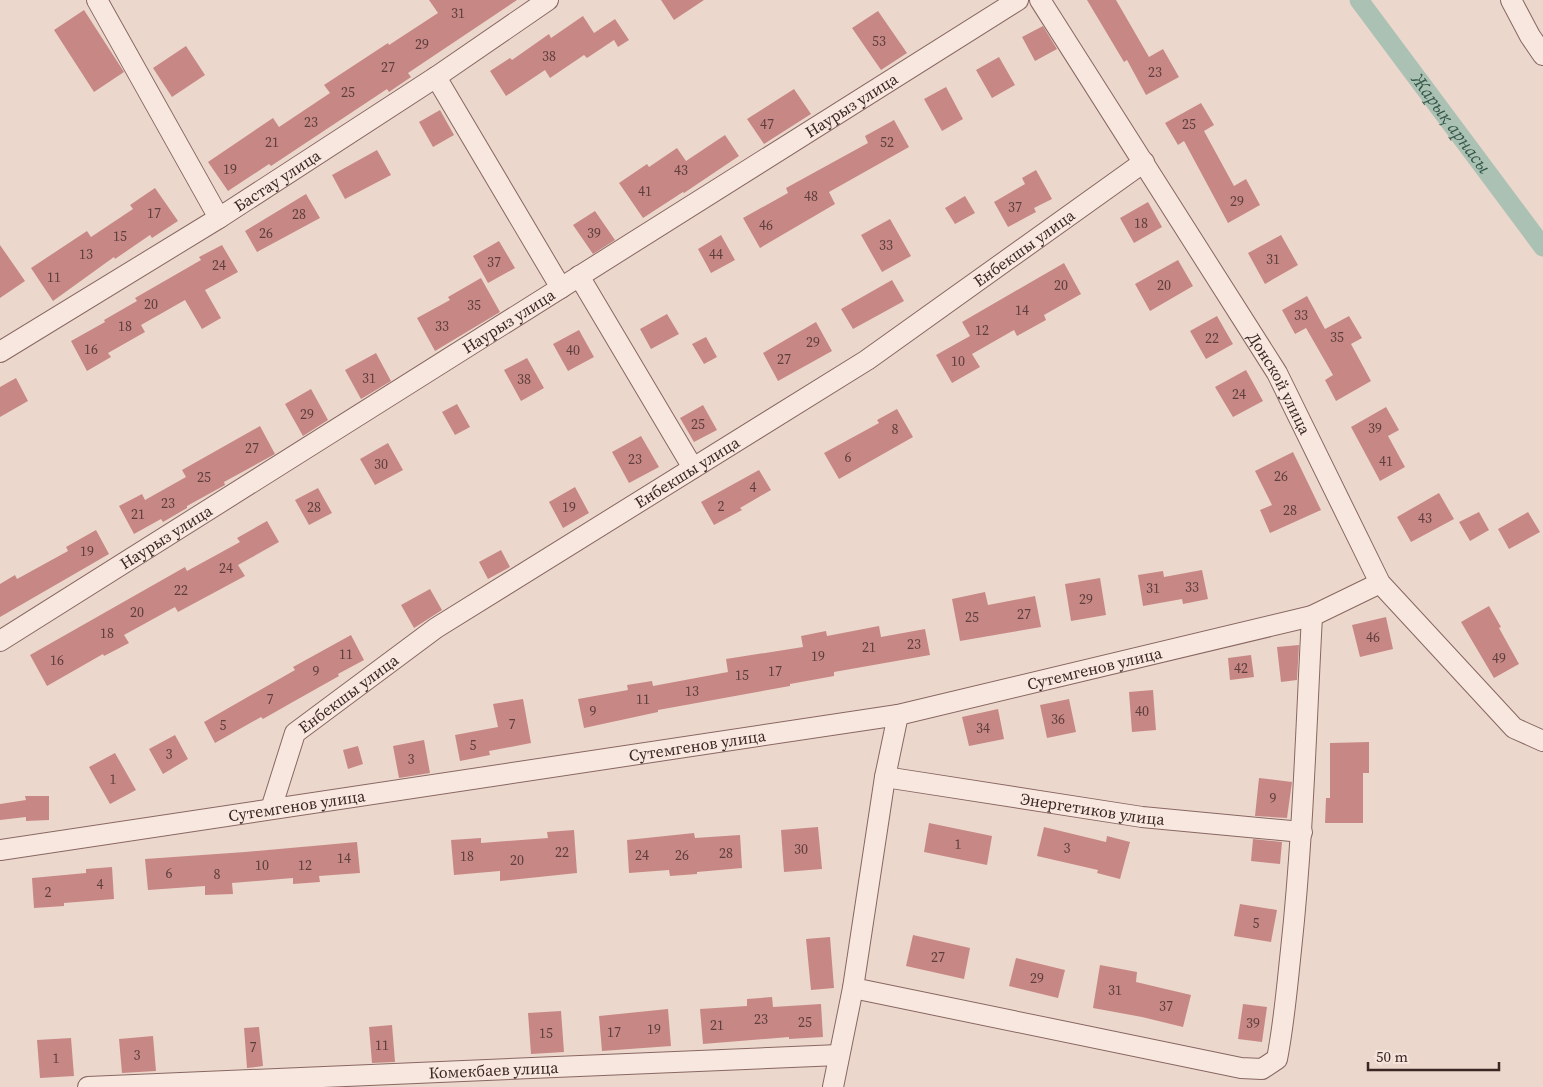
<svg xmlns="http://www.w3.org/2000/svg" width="1543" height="1087" viewBox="0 0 1543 1087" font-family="'Source Serif 4',serif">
<rect width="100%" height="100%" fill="#ecd7cc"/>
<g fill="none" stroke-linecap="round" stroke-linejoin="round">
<path stroke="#abc1b3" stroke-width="19" id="s1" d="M1359,0L1543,247"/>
</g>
<path fill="#c78885" d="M429,0H517L408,73L411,77L389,92L387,89L271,166L269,164L228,191L208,162L273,118L279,127L330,93L324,85L388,43L389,45L438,13Z
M661,0H704L674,20Z
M1087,0H1116L1149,57L1163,49L1179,77L1146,95L1127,60L1124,62Z
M84,10L124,72L94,92L54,30Z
M878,11L907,53L881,70L852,28Z
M583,16L594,33L615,19L629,40L618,47L614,40L587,58L584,55L550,78L545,70L506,96L490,71L510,58L512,60L549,34L551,38Z
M1043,26L1057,49L1035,61L1022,37Z
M186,46L205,75L172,97L153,68Z
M999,57L1015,85L992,98L976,70Z
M946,87L963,119L942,131L924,99Z
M794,89L811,114L764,144L747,119Z
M1201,103L1214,125L1204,131L1234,186L1246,179L1260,205L1228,223L1184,141L1178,145L1165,123Z
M440,110L454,135L433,147L419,122Z
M894,120L909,147L829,192L835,204L760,248L743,218L788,193L786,188L868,143L865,136Z
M725,135L739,156L684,193L683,192L643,218L619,183L647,164L649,167L677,148L686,161Z
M377,150L391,175L345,199L332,175Z
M1036,170L1052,199L1034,208L1036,212L1008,227L994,202L1025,184L1022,178Z
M155,188L178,221L152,238L150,235L115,259L114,257L53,301L31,268L87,231L91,237L133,209L130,205Z
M306,194L320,218L257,252L245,231Z
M965,196L975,213L955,224L945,208Z
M1148,202L1162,227L1134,243L1120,218Z
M595,211L615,240L593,254L573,225Z
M890,219L911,256L882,272L861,235Z
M721,235L735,260L711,273L698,249Z
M1281,235L1298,265L1265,284L1248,253Z
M499,241L515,268L488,283L473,256Z
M0,245L25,281L0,298Z
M222,245L238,272L205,290L221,318L202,329L185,300L141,325L145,332L108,353L111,357L87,371L71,341L105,322L104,320L137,301L135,298L201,260L199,257Z
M1178,260L1193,286L1150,311L1135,284Z
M1064,263L1081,294L1044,315L1046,320L1017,336L1014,330L972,354L980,367L952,383L936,355L970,336L962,322Z
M481,278L500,312L435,351L417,318L450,300L448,297Z
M892,280L904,301L853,329L841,309Z
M1307,296L1325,329L1349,316L1362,338L1351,344L1371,381L1336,401L1325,380L1333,375L1306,328L1295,334L1282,310Z
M667,314L679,334L651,349L640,329Z
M1217,316L1233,344L1206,359L1190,331Z
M816,322L832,351L778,381L763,353Z
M579,330L594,357L568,371L553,344Z
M706,337L717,357L704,364L692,344Z
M376,353L391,381L361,399L345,370Z
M527,358L544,388L521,401L504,370Z
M1246,370L1263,401L1233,417L1215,387Z
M16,378L28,401L0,417V387Z
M311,389L328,420L303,436L285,404Z
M457,404L470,427L455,435L442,412Z
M703,405L717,430L694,442L680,418Z
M1386,407L1399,430L1388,436L1405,467L1380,481L1351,427Z
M897,409L913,437L839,479L824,453L879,423L877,420Z
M260,426L275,454L224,482L225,485L187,506V508L163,522L161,519L134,534L119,506L142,494L145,500L186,477L182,470Z
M641,436L659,467L629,483L612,452Z
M388,443L403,470L375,485L360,459Z
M1293,452L1321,510L1270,533L1260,510L1272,505L1255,471Z
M759,470L771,490L740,508L742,510L714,525L701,502Z
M575,487L589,513L563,528L549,502Z
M318,488L332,513L309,525L295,500Z
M1439,493L1454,519L1411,542L1397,517Z
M1479,512L1489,530L1470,541L1459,522Z
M1528,512L1540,532L1509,549L1498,529Z
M267,521L279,542L238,565L245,576L178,612L175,607L124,635L129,643L104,656L103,654L47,686L30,655L185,567L187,571L240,542L237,538Z
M96,530L109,554L0,617V584L15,575L17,579L68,551L66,547Z
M501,550L510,567L488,579L479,562Z
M1202,570L1208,599L1183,604L1182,599L1143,606L1138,575L1163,571L1164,577Z
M1100,578L1106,615L1071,621L1065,584Z
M430,589L442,610L414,628L401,605Z
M985,592L988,605L1035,596L1041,627L960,641L952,599Z
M1489,606L1501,627L1499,628L1519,664L1494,678L1461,622Z
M1386,617L1393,649L1360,657L1352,625Z
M879,626L881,637L925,629L930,655L834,672V676L790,684V686L658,710V712L584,728L578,699L628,690L627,685L652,681L653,686L728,672L726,659L803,647L801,636L826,631L827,636Z
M351,635L364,660L338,674L339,676L291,703L263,719L261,717L215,743L204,722L295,670L293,667Z
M1299,645L1297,680L1281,682L1277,647Z
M1251,655L1254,677L1230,680L1228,658Z
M1153,690L1156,730L1132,732L1129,692Z
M523,699L531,743L489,751L490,755L460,761L455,735L498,727L493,704Z
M1069,699L1076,732L1047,738L1040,705Z
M998,709L1004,739L969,746L962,717Z
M175,735L188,759L163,774L149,749Z
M424,740L430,773L399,778L393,746Z
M1369,742V773H1363V823H1325L1326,798H1330V743Z
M358,746L363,764L348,769L343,750Z
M115,753L136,790L110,804L89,767Z
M1259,778L1292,782L1287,818L1255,816Z
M25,796H49V820L26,821V817L0,820V804L26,800Z
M929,823L992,836L987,865L924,852Z
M818,827L822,869L784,872L781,830Z
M1044,827L1106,842L1107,836L1130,842L1120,879L1097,873L1098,870L1037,856Z
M574,830L577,873L500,881V871L454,875L451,840L481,838V843L548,838L547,832Z
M694,833L695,838L740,835L742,868L697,872V874L670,876L669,870L629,873L627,840Z
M1253,839L1282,842L1280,864L1251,861Z
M357,842L360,873L319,876L320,882L293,884V878L232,883L233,894L205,895V886L148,890L145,859L245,852Z
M112,867L114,899L64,903V906L34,908L32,878L86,873V869Z
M1240,904L1277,910L1271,942L1234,936Z
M913,935L970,948L964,979L906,966Z
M830,937L834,988L811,990L806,939Z
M1016,958L1065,970L1058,998L1009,986Z
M1100,965L1137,972L1136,982L1191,995L1183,1027L1142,1017L1093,1008Z
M772,997L773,1007L821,1004L823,1037L789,1039V1037L703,1044L700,1009L747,1006V999Z
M1243,1004L1267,1007L1262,1042L1238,1039Z
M668,1009L671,1046L602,1051L599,1016Z
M561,1011L564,1052L531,1054L528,1013Z
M392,1025L395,1062L372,1063L369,1027Z
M259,1027L263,1066L247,1068L244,1028Z
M153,1036L156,1071L122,1073L119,1039Z
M71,1038L74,1076L40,1078L37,1040Z"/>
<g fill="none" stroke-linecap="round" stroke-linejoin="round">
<g stroke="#886761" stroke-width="22">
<g id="minor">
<path d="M97,0L219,218"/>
<path id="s2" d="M1040,0L1277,373L1380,583L1514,728L1543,741"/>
<path d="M1511,0L1530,36L1543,55"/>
<path d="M436,77L561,288"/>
<path d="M579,276L693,468"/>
<path id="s3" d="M0,352L219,218L436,77L548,0"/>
<path id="s4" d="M0,641L1018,0"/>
<path id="s5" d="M885,777L1142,817L1302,832"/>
<path id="s6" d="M271,809L295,733L436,628L867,360L1144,162"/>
<path id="s7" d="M0,850L898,715L1312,616L1380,583"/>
<path d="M853,988L1241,1068L1262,1069L1277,1059C1284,1024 1287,987 1291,950C1303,839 1306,728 1312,616"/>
<path id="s8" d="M88,1087L839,1055"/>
<path d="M833,1087L853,988L885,777L898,715"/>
</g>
</g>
<use href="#minor" stroke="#f7e7df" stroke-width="20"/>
</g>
<g text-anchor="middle" stroke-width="5" stroke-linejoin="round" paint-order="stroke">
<g font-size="14" fill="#5d3e3c">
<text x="458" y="18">31</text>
<text x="879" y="46">53</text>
<text x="422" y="49">29</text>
<text x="549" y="61">38</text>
<text x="388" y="72">27</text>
<text x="1155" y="77">23</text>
<text x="348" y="97">25</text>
<text x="311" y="127">23</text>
<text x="767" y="129">47</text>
<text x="1189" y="129">25</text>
<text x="272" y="147">21</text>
<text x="887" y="147">52</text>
<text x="230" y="174">19</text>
<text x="681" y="175">43</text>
<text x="645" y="196">41</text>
<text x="811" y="201">48</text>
<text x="1237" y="206">29</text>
<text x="1015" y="212">37</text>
<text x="154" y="218">17</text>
<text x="299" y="219">28</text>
<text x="1141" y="228">18</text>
<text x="766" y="230">46</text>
<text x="266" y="238">26</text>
<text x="594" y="238">39</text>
<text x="120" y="241">15</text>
<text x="886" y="250">33</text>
<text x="86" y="259">13</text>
<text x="716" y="259">44</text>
<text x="1273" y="264">31</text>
<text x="494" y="267">37</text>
<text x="219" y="270">24</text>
<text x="54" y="282">11</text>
<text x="1061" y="290">20</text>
<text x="1164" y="290">20</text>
<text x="151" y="309">20</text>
<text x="474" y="310">35</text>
<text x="1022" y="315">14</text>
<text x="1301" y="320">33</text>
<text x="125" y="331">18</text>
<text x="442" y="331">33</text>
<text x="982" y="335">12</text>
<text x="1337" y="342">35</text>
<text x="1212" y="343">22</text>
<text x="813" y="347">29</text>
<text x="91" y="354">16</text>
<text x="573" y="355">40</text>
<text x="784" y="364">27</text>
<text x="958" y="366">10</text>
<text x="369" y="383">31</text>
<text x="524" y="384">38</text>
<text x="1239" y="399">24</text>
<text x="307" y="419">29</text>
<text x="698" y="429">25</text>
<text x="1375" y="433">39</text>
<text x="895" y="434">8</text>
<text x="252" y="453">27</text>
<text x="848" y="462">6</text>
<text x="635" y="464">23</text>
<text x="1386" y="466">41</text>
<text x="381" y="469">30</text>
<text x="1281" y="481">26</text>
<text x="204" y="482">25</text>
<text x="753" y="492">4</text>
<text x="168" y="508">23</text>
<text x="721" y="511">2</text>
<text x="314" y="512">28</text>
<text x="569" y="512">19</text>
<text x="1290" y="515">28</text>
<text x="138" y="519">21</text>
<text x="1425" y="523">43</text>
<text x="87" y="556">19</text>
<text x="226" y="573">24</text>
<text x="1192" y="592">33</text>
<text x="1153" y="593">31</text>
<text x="181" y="595">22</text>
<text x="1086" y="604">29</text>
<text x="137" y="617">20</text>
<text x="1024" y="619">27</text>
<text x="972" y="622">25</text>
<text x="107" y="638">18</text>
<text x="1373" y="642">46</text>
<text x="914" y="649">23</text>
<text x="869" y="652">21</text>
<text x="346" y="659">11</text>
<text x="818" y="661">19</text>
<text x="1499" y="663">49</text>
<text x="57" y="665">16</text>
<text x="1241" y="673">42</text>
<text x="316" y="676">9</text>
<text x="775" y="676">17</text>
<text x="742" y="680">15</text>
<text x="692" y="696">13</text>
<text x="270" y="704">7</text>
<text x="643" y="704">11</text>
<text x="593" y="716">9</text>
<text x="1142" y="716">40</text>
<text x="1058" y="724">36</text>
<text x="512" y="729">7</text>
<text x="223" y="730">5</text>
<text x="983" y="733">34</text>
<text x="473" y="750">5</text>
<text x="169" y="759">3</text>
<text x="411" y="764">3</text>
<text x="113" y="784">1</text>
<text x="1273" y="803">9</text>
<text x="958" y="849">1</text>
<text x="1067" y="853">3</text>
<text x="801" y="854">30</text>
<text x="562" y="857">22</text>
<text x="726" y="858">28</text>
<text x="642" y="860">24</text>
<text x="682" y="860">26</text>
<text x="467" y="861">18</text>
<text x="344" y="863">14</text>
<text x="517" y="865">20</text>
<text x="262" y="870">10</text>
<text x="305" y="870">12</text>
<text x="169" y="878">6</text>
<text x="217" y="879">8</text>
<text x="100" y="889">4</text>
<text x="48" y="897">2</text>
<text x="1256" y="928">5</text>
<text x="938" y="962">27</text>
<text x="1037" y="983">29</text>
<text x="1115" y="995">31</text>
<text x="1166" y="1011">37</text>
<text x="761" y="1024">23</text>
<text x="805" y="1027">25</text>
<text x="1253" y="1028">39</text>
<text x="717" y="1030">21</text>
<text x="654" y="1034">19</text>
<text x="614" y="1037">17</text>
<text x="546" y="1038">15</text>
<text x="382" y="1050">11</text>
<text x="253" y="1052">7</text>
<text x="137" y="1060">3</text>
<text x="56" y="1063">1</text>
</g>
<g font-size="16" fill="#3a2623" stroke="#f4e4db">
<text dy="6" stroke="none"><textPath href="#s4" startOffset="1006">Наурыз улица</textPath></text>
<text dy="6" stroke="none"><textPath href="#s3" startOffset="326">Бастау улица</textPath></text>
<text dy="6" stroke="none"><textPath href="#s6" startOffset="956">Енбекшы улица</textPath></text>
<text dy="6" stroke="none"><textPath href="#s4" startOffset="601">Наурыз улица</textPath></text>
<text dy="6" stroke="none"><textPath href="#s2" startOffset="452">Донской улица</textPath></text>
<text dy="6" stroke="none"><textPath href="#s6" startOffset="551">Енбекшы улица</textPath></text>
<text dy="6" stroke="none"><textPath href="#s4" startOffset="196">Наурыз улица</textPath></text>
<text dy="6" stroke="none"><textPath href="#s7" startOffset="1110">Сутемгенов улица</textPath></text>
<text dy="6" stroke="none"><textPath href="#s6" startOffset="146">Енбекшы улица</textPath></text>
<text dy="6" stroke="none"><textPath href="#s7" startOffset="705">Сутемгенов улица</textPath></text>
<text dy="6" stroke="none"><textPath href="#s7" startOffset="300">Сутемгенов улица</textPath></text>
<text dy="6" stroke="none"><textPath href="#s5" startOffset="210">Энергетиков улица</textPath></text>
<text dy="6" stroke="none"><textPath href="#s8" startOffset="406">Комекбаев улица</textPath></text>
</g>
<g font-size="18" font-style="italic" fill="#335849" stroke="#f4e4db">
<text dy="6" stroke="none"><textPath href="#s1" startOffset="154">Жарық арнасы</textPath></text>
</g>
</g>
<path d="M1368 1062v8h131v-8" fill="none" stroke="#3a2623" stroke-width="2.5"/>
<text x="1376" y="1062" font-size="15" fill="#3a2623" stroke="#f4e4db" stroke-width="4" paint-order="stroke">50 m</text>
</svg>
